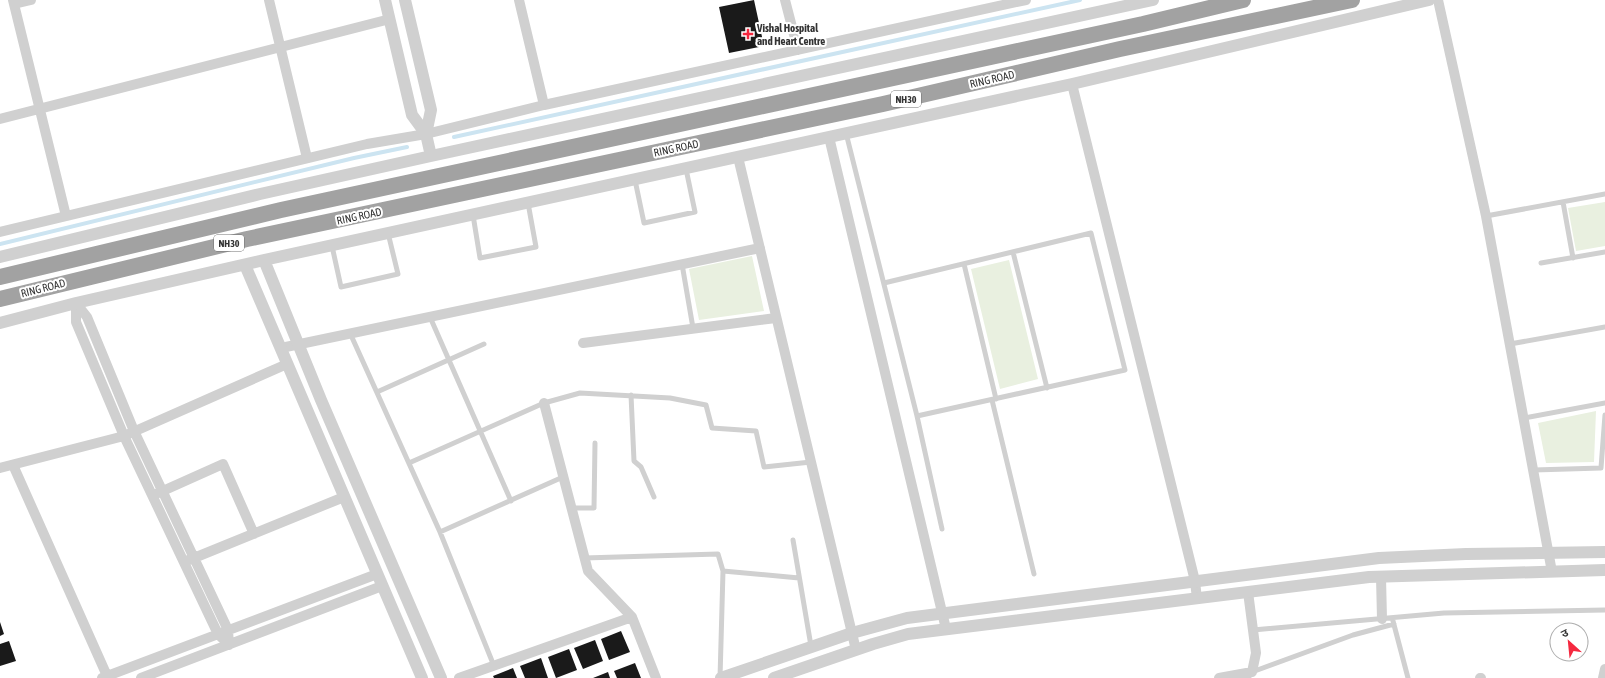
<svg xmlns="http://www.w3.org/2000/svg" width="1605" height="678" viewBox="0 0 1605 678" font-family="'Asap Condensed','Noto Sans Devanagari',sans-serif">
<rect width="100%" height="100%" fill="#fff"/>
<path fill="#e9f0e0" d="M1605,202V246L1576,251L1568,208Z
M752,256L764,311L699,320L689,269Z
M1009,260L1038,379L1000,389L971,269Z
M1596,411L1594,462L1546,463L1538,423Z"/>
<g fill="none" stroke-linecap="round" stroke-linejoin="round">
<path stroke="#cce4f1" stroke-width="4" d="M454,137L1080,0
M0,244L354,158L407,147"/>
</g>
<path fill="#1a1a1a" d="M754,0L764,46L729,53L719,7Z
M0,622L4,634L0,636Z
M621,631L630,652L609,660L601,639Z
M595,640L603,661L583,669L574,648Z
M9,641L16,661L0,666V644Z
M569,649L577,670L556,678L548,657Z
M541,658L548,678H525L520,666Z
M635,663L641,678H617L614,671Z
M513,668L517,678H494L493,676Z
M608,672L610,678H593Z"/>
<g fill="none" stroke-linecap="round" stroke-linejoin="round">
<path stroke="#d0d0d0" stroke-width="5" d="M846,133L917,416L942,529
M635,180L644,223L695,212L686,169
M1563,202L1573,258
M473,215L480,258L536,247L528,203
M1486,216L1605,194
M332,246L341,287L398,274L388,233
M1013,252L1047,388
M1541,263L1605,252
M682,264L693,328
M964,264L996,399
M884,283L1091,233L1125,370L917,416
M430,317L511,501
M350,333L440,532L494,666
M1510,344L1605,327
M377,392L484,344
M631,395L634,461L641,467L654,497
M992,400L1034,574
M1524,418L1605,403
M409,463L544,403L580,393L670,398L706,405L712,428L756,431L764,467L811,462
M1534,470L1601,468L1605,415
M571,508H594L595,443
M440,532L563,477
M793,540L811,646
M584,558L718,554L723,571L720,678
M723,571L799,578
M1393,621L1408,678
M1253,630L1444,613L1605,610
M1248,678L1252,672L1353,635L1394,624"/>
<path stroke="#d0d0d0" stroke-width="10" d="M13,0L66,216
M269,0L307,158
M519,0L544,105
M785,0L798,50
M1438,0L1486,216L1552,572
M14,4L31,0
M1072,84L1195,581L1197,599
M0,119L390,19
M829,137L946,629
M738,157L856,650
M0,232L367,144L426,134L544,105L1026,0
M76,303V322L124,436L218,634L229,645
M76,303L87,317L134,431L228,630L229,645
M583,343L776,318
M281,348L760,248
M544,403L588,571L632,617L656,678
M13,465L108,678
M0,468L124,436L287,364
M156,494L223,464L254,534
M189,560L344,497
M1381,577L1382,619
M102,678L377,574
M141,678L382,586
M459,678L632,617
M1219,678L1252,672L1256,653L1248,592
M1480,678H1481
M1603,678L1605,669"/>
<path stroke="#d0d0d0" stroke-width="12" d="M385,0L412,115L426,134L431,156
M405,0L431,110L426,134
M0,257L260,194L431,156L1153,0
M264,260L321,400L441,678
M245,265L422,678
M0,323L76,303L264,260L1072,84L1429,0
M721,678L852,633L907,618L1379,558L1466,554L1605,552
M774,678L873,644L908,634L1369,577L1605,570"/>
<path stroke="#a2a2a2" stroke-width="16" d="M0,277L281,210L1143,24L1243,0
M0,299L247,239L883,104L1120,49L1352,0"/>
</g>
<path fill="#f52940" stroke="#fff" stroke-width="1.5" d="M746 28h4v4h4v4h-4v4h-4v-4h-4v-4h4z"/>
<g text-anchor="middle" stroke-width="4" stroke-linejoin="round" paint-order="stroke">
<g fill="#fff" stroke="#707070" stroke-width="1">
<rect x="891" y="91" width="30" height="16" rx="3"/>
<rect x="214" y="235" width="30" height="16" rx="3"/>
</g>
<g font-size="10" font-weight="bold" fill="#333">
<text x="906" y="103">NH30</text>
<text x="229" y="247">NH30</text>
</g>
<g font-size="11" font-weight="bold" fill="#333" stroke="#fff" text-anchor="start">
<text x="757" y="32">Vishal Hospital<tspan x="757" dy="13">and Heart Centre</tspan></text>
</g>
<g font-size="11" fill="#333" stroke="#fff">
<text transform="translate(992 79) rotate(-13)" y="4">RING ROAD</text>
<text transform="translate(676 148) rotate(-12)" y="4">RING ROAD</text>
<text transform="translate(359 216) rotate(-12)" y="4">RING ROAD</text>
<text transform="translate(43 288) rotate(-14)" y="4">RING ROAD</text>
</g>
</g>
<g transform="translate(1569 642) rotate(333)"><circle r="19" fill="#ffffff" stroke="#adadad"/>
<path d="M0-3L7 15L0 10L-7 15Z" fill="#f52940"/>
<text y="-6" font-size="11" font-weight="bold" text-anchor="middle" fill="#333333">उ</text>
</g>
</svg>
